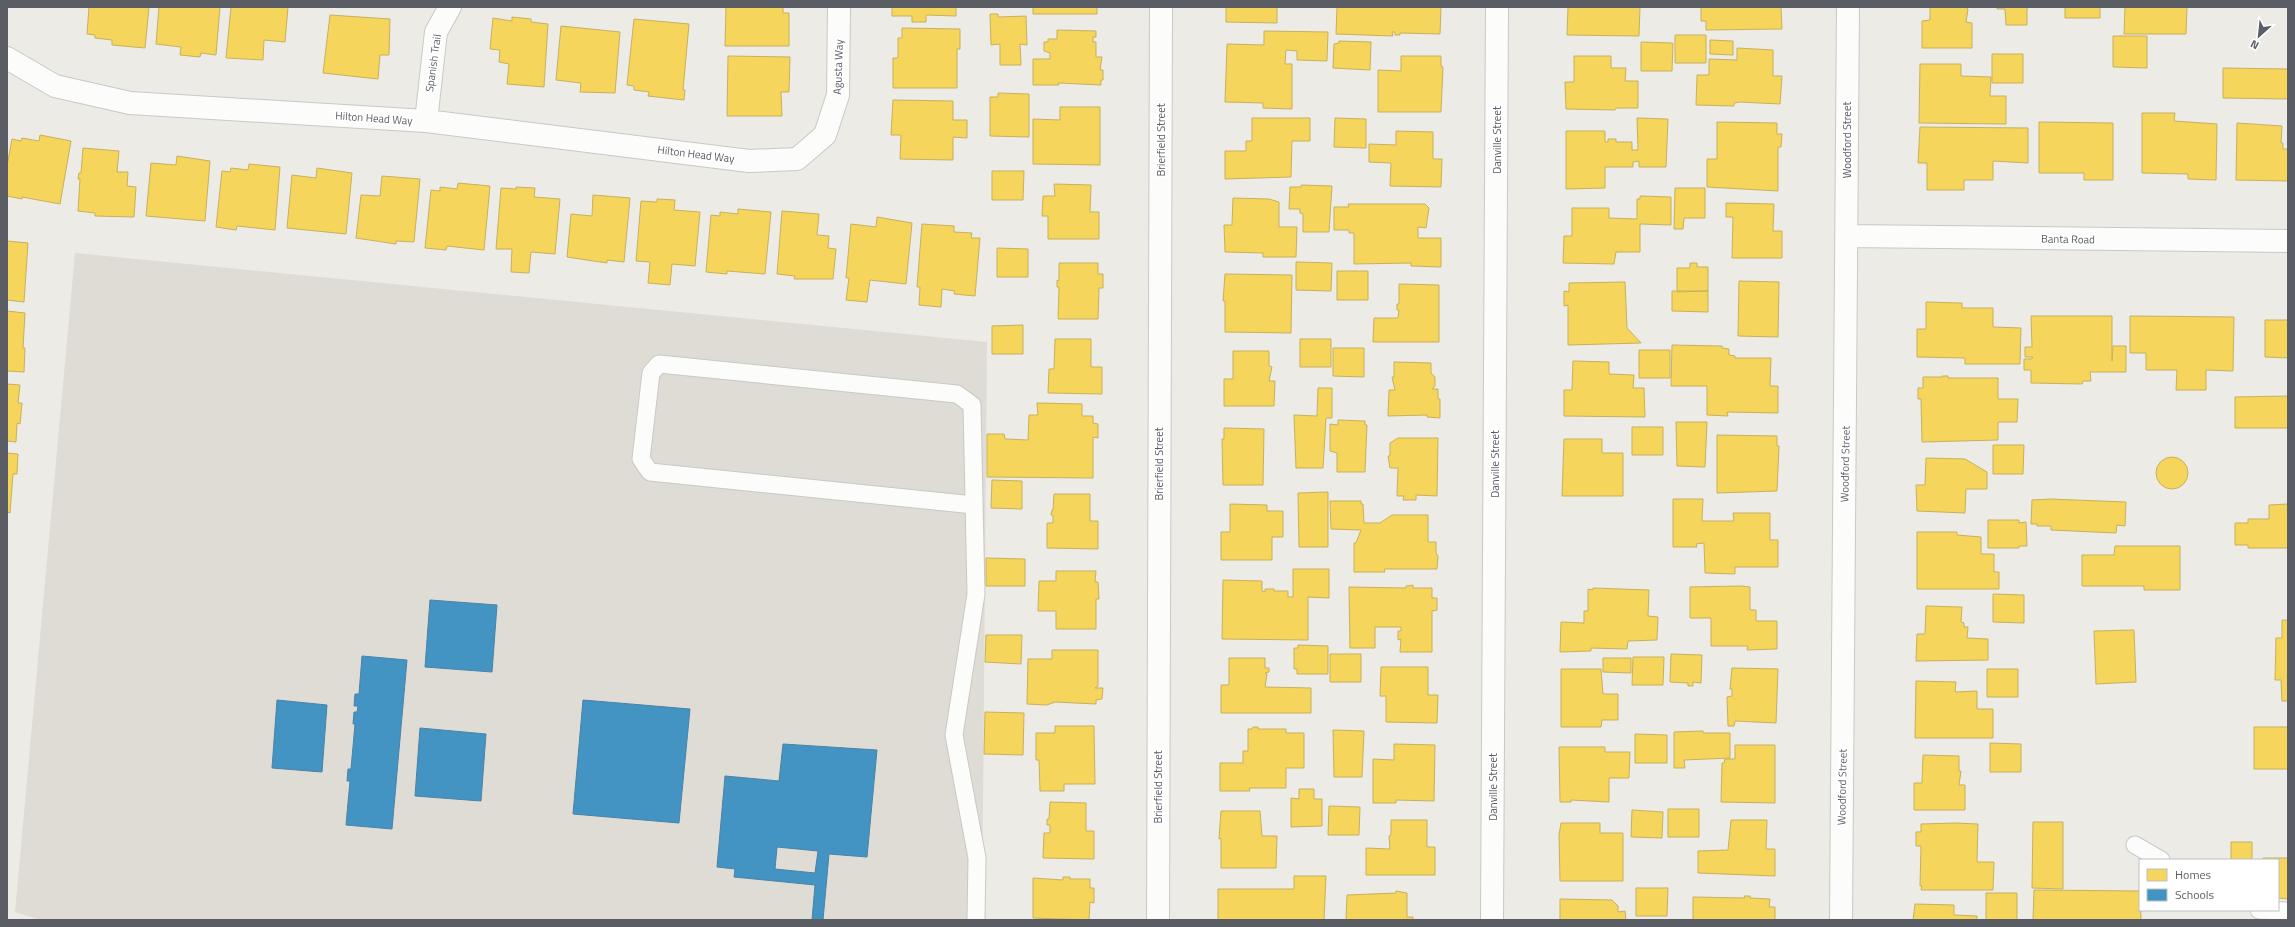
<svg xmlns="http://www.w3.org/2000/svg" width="2295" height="927" viewBox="0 0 2295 927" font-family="'Titillium Web',sans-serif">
<rect width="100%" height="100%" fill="#ecebe5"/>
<path fill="#dedcd4" d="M75,253L987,342L982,920H41L15,912Z"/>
<path fill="#f6d55c" stroke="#c7b15e" d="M89,7H149L145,48L112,45V40L95,38V35L87,34Z
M159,7H220L216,55L201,53L200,57L180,55L181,47L156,44Z
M231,7H288L285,42L264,40L263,60L226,58Z
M723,7H783V13H789V46H725L726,7Z
M892,7H956V16L926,15V22H912V16H892Z
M1033,7H1097V14H1033Z
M1226,7H1277V23L1226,22Z
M1337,7H1441L1440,34L1400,33V35H1395V32H1392L1393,36L1336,34Z
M1568,7H1640L1639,36L1567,35Z
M1701,7H1781L1782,29L1706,30V21H1701Z
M1930,7H1966L1968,9L1966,22L1972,23V48H1922V21L1930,20Z
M1997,7H2029L2027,9V25H2006L2005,9H1997Z
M2065,7H2100V18H2065Z
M2125,7H2187L2186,34H2124Z
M990,14H998V17L1026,16L1027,45L1020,44L1021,65H1000V44L991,45Z
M330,15L390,19L389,55H380L378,79L323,73Z
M512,17L531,19V22L548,24L544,87L507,84L509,64L499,62L500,50L490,49L493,18L512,21Z
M634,19L689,24L683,90H685L684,100L648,96L649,92L634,90V86L627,85Z
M561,26L620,32L615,93L580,92L581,83L556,80Z
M902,28L960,29V49H957V88H893V58H898V38H902Z
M1057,30L1096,31V37H1093V42H1096V57H1102L1100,70H1103V80H1101V85L1058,83L1059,85H1033V59H1050V53L1044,51V42H1048V39H1057Z
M1264,31L1328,32L1327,61L1297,60V51L1286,50L1285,64H1292V109L1263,108V103L1225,102L1227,44L1264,45Z
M1675,35H1706V63H1675Z
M2113,36H2147V68L2113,67Z
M1710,40L1733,41V55L1710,54Z
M1339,41L1371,42L1370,70L1333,68L1334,44L1339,43Z
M1641,42L1673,43L1672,71H1641Z
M1737,48L1773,50V76H1782L1780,104L1740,102L1734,103V106L1696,105L1697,75H1709V59L1737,60Z
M1992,54H2023V83H1992Z
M728,56L790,57L789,92H781L782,116H727Z
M1401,56H1441V66L1443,67L1441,112H1378V70L1401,71Z
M1574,56H1611V68H1626L1625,81H1638V108H1616L1615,110L1566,109L1565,82H1574Z
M1920,64H1961V76L1991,77L1990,96H2006V124L1919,123Z
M2223,68L2288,69V99L2223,98Z
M998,93L1029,94V137L990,136V97H998Z
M893,100L953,101V120H967V138L953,137V160L900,159L901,135H891Z
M1060,107H1100V165L1033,164V119L1060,120Z
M2142,113H2175L2174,121L2217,124L2216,180L2188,179V174L2142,173Z
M1252,118H1310V141H1292L1291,177L1225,179V151H1246V141H1252Z
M1335,118L1366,119V148L1334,147Z
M1637,118L1668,119L1666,167H1639V161L1633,162V167H1605V188L1566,189V131H1605V142H1608V139H1616V142H1632V150H1638Z
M1717,122L1777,123V134H1782L1781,147H1778V191L1707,187V159H1717Z
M2039,122L2113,123V180H2084V173H2039Z
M2237,123L2282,126L2281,143H2283V149H2288V181L2236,180Z
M1920,127L2028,128V163L1993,161V180H1964V190H1927V163H1918Z
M1396,131L1433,132V159H1442L1441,187L1390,186L1391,163L1369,162V144L1396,145Z
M40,135L71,141L60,204L22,197V199L7,196V166L12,139L21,141L22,138L39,141Z
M83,148L119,151L117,172H128L127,186L136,187L134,217L95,216V213L78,211L80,179H78L79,173H81Z
M177,156L210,161L205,221L146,216L151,163L176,165Z
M249,164L280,167L275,230L237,226L236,230L216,227L222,171L230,172L231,168L248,170Z
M317,168L352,173L346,234L287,228L292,175L316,178Z
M992,171H1024L1023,200H992Z
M382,176L420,179L414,242L396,241V244L356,238L361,195L380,196Z
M458,183L490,186L484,250L447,246L446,250L425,248L431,190L440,191V187L457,189Z
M1054,184L1091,185L1090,212H1099V239H1048V216H1042L1043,196H1055Z
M1301,185L1332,186L1329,232H1303V214L1300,213V209H1289L1290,187H1301Z
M516,187L535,188L534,197L560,199L555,254L531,252L529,273L511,272L512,249H496L501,188L516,189Z
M1675,188H1705V218H1684L1683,229H1674Z
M593,195L630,198L624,262L607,260V263L567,257L571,214L592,216Z
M1640,196L1671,197V225L1640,224V252H1616L1614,264L1563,263L1564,236H1572V208H1609V218L1637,219V199H1640Z
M1233,198L1269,199L1279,202V227H1297L1296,257H1263V253L1225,252L1224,225H1232Z
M657,199L675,200L674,210L700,212L695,266L672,264L670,285L648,283L650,262L636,261L641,201L657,202Z
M1726,203L1774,204L1773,231H1782V258H1732L1733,217H1726Z
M1348,204H1425L1429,208L1426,228L1418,227V238H1441V267L1411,266V263L1354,264V233H1349V230H1334V207H1349Z
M738,209L771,212L765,274L727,271V274L706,272L711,215L720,216V212L738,214Z
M782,211L819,214L817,235L829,236L828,248L836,249L833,279H794L795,276L777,274Z
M877,217L912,223L906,284L870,280L867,302L846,300L849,278H846L851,224L876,227Z
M922,224L954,226V232L972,233L971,238H980L975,296L954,294L955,291L942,289L941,307L919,305L920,287H917Z
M7,241L28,243L24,302L7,300Z
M997,248L1028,249V277H997Z
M1296,262L1332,263L1331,291L1296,290Z
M1059,263H1098V274H1103V288H1099L1098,319H1058L1059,287H1057V280L1059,281Z
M1690,263H1697V267H1708V291L1677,292V268H1690Z
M1337,271H1368V300H1337Z
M1225,274L1292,275L1291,333L1225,332V301H1223Z
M1739,281L1779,282L1778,337L1738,336Z
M1625,282L1627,328L1641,343L1568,345V305L1564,306V291L1569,292V283Z
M1399,284L1439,285V342H1373L1374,318H1398L1399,310H1397V304H1399Z
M1672,291H1708V312L1672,311Z
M1926,302L1962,303V308H1993V327L2021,328L2020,364H1965V358L1917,357V329H1926Z
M7,311L25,313L23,348H25L24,372L7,371Z
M2031,316H2112V361L2113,346H2126V372H2090L2091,381H2083L2082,384L2031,383V370H2024V359H2032L2033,357H2025V347H2032Z
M2130,316L2234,317L2233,371L2206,370V390H2176L2177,370H2146V353H2130Z
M2265,320H2288V358L2265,357Z
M1023,325V354H992V326Z
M1055,339H1091V367H1102V394L1048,393L1049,369H1054Z
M1300,339H1331V367H1300Z
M1672,345L1722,346V348L1729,349V355L1735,356V358H1771L1770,386H1778V413L1727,412L1728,416L1707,415V386H1671Z
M1333,348H1364V377L1333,376Z
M1639,350H1670V378H1639Z
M1233,351H1269V366L1272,367L1269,381H1275L1274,406H1224V379H1233Z
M1573,361L1609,362V374L1634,375L1633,388H1644L1645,417L1564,416V390H1572Z
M1394,362L1431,363V373L1435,377V386L1432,389H1438V399H1440V418L1427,417V415L1388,416L1389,390H1395L1392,377H1394Z
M1942,376H1948V378H1998V399H2018L2017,422H1998V440L1922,442L1921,399H1918V388H1923V377H1943Z
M7,384L20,385L18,403H22L20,424L17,423L16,442L7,441Z
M1318,388H1332V418H1326L1323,468H1296L1294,415L1317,416Z
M2288,396V428H2235V397Z
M1037,403L1082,404V416H1093V423L1098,424V438L1093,437V478L987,477V434H1004L1005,439L1028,440L1029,415H1038Z
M1338,420L1365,421V425H1367L1365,472H1337V453L1330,451V424L1338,425Z
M1676,422H1707L1705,467L1677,466Z
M1632,427H1663V455H1632Z
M1224,428L1264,429L1263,485H1223L1222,439H1224Z
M1717,435L1777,436V446H1779L1777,491L1717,493Z
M1398,438H1438L1437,496L1416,495V500H1403L1404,496H1397L1398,468H1390L1388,456H1390V443Z
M1564,439H1602V453H1623V496H1562Z
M1993,445H2024L2023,474H1993Z
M7,453L18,454L17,474H13L10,513L7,512Z
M2156 473a16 16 0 1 1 32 0a16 16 0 1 1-32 0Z
M1926,458L1965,459L1987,472V489H1966L1965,513L1917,511L1916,485H1925Z
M992,480L1022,481V509L991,508Z
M1328,492V547H1299L1298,493Z
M1054,494H1090V521H1098V549L1047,548V523H1053V515H1051L1052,510H1053Z
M1673,499H1703L1702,521H1734L1733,513H1770V540H1778V567H1735V574L1705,573L1704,543L1696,544L1697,547H1673Z
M2050,499L2126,502L2125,526L2117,525L2116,533L2051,530V526H2037V524H2031L2032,500Z
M1330,501H1361V504H1363L1364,523H1380L1392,515H1428V542H1436V553L1438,556L1437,569H1384L1385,572H1354V543H1356L1361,530L1331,529Z
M1230,504L1267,505V511H1283V537H1272V560H1221V532H1230Z
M2288,504V548H2248V545H2235V523H2248V519H2269V505Z
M1988,520H2019V523L2026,522L2027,546H2019V548H1988Z
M1917,532H1957V535L1981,537V554H1994V572H1999V589H1917Z
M2115,546H2180V590H2144V586H2082V555H2114Z
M986,558L1025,559V586H986Z
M1293,569H1329V598L1308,597V640L1222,639L1223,580L1262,581V591L1265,592V589H1274V591H1288V597H1293Z
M1056,571H1096L1095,582H1098L1099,599H1096V629H1056V611H1038L1039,581H1056Z
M1413,585V588H1432V598H1437V610L1432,611V652H1400L1401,639L1398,640V631H1401V627H1375V648H1350L1349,587L1406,588V586Z
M1741,586L1750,587V610H1756V621H1777V649L1747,650L1748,646H1711V618H1690V587Z
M1593,588L1649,590L1648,616L1658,617L1657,640L1628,641L1627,649L1591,648V651L1560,652L1561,622L1584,623V611H1588V589L1593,590Z
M1993,594L2024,595V623L1993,622Z
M1926,606L1962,607L1961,622L1964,623V627H1968L1967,638L1988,639V660L1916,661L1917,634H1925Z
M2282,620H2288V701H2282L2281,680H2275L2276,638H2282Z
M2134,630L2136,682L2096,684L2094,631Z
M986,635H1022L1021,664L985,662Z
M1298,645L1328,646V674H1297V669H1294V648H1298Z
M1052,650H1098V686L1095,688H1103L1102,699L1096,700V704L1055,702L1047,705L1027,704L1028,659H1052Z
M1330,654H1361V682H1330Z
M1671,654L1702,655L1701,683L1693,682V686H1688V683L1670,682Z
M1633,657H1664L1663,685H1632Z
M1229,658H1265V668H1269V672L1265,673L1267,674L1265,687L1311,688V713H1221V685H1229Z
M1603,658H1631V673L1603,672Z
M1381,667H1428V695H1438L1437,723L1386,722V696H1380Z
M1732,668L1778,669L1776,723L1735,721L1734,726H1728L1727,697L1732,696V689H1730Z
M1561,669H1601L1603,694H1618V720H1602L1601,727H1561Z
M1987,669H2018V697H1987Z
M1916,681L1956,682L1955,692L1977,691V709H1993V738H1915Z
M985,712L1024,713L1023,755L984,754Z
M1055,726H1094L1095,784H1064V791H1040L1039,760H1036V733H1055Z
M1253,727H1258V729H1286V733H1304V768H1286V788H1249L1250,791H1220V763H1243V751H1248V729H1252Z
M2254,727H2288V769H2254Z
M1333,730L1364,731L1362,777H1334Z
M1703,731V733H1730V758L1684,760L1685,768H1674V732Z
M1635,734L1667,735V763H1635Z
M1990,743L2021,744V772H1990Z
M1394,744L1435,745L1434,801L1396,800V803H1373V759L1394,760Z
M1735,745H1775V803L1721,802L1722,763H1724L1725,759H1735Z
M1559,747H1605V752H1630L1629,778H1609V802L1571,800V802H1560Z
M1923,755L1959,756V771H1961L1959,785H1965V810H1914V783H1922Z
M1299,789H1314V799H1322V826L1291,827V798L1299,799Z
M1050,802L1086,803V831H1094V859L1043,858L1044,833H1050V825H1047V819H1049Z
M1329,806L1360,807L1359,835H1328Z
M1668,809H1699V837H1668Z
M1632,810L1663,812L1662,838L1631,837Z
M1221,811H1260L1262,836H1277L1276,868H1221V838L1219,839Z
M1391,820H1427V847H1435V875H1366V848L1390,849L1389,836L1391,835Z
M1731,820H1767L1766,849H1775V876L1698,873V851L1728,850Z
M2033,822H2063V889L2032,888Z
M1561,823H1600V833H1623V881H1560L1559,835Z
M1956,823L1978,824L1977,862H1994L1993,890H1921L1922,886H1920L1921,846H1916V832H1921V824Z
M2231,842H2252V860H2231Z
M2263,858H2288V899L2278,898V860H2263Z
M1294,876H1326L1324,920H1218V889H1294Z
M1063,877H1070V879H1090V888H1094V903L1090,902L1089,920L1033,918V878L1063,880Z
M1636,888H1668L1667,916H1636Z
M2034,890L2140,891L2141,920H2033Z
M1396,891L1407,893V917H1413V920H1346L1347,895L1396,893Z
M1986,893H2017V920H1986Z
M1744,896H1750V898L1770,899L1769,907H1775V920H1693V897L1745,898Z
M1560,899L1612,900L1618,906V912L1625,911L1626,920H1560Z
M1915,904L1954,905V915L1977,916V920H1913Z"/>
<path fill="#4393c3" stroke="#4a83a6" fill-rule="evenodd" d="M430,600L497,605L492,672L425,667Z
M362,656L407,660L392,829L346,825L350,781H347L348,769H351L355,724H353L354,712H357L358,706H354L355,694H359Z
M277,700L327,705L322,772L272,768Z
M583,700L690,709L679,823L573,814Z
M420,728L486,734L481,801L415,796Z
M783,744L877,750L867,857L829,854L823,920H812L815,885L734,877L735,869L717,867L725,776L779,781ZM777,847L818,851L815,873L775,869Z"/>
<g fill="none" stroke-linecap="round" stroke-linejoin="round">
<g stroke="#c8c9c7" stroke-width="19">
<path id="lane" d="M974,505L650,472L641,459L651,373L659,364L957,394L972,405L976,594L954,735L977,858L976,920
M2135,845L2161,860
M2259,910L2288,911"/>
</g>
<g stroke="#c8c9c7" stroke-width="24">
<path id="street" d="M7,58L55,86L130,103L426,121L749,161L797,159L825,135L838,95L839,7
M426,121L436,32L450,7
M1847,236L2288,241
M1158,920L1161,7
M1492,920L1497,7
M1841,920L1848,7"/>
</g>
<use href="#lane" stroke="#fcfcfb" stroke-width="17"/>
<use href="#street" stroke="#fcfcfb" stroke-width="22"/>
</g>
<g text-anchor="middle" stroke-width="4" stroke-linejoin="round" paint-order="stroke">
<g font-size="11" fill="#5a5e64" stroke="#fff">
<text transform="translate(433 63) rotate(-82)" y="4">Spanish Trail</text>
<text transform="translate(838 67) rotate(-88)" y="4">Agusta Way</text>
<text transform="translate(374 118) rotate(4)" y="4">Hilton Head Way</text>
<text transform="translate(1161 140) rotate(-90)" y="4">Brierfield Street</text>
<text transform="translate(1497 140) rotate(-90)" y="4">Danville Street</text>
<text transform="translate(1847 140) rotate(-90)" y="4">Woodford Street</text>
<text transform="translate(696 154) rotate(7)" y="4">Hilton Head Way</text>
<text transform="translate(2068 239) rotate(1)" y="4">Banta Road</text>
<text transform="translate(1159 464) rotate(-90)" y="4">Brierfield Street</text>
<text transform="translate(1495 464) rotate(-90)" y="4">Danville Street</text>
<text transform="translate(1845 464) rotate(-89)" y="4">Woodford Street</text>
<text transform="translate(1158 787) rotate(-90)" y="4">Brierfield Street</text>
<text transform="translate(1493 787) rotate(-90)" y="4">Danville Street</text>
<text transform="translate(1842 787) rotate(-89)" y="4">Woodford Street</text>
</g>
</g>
<rect width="2295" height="927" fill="none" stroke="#5a5e64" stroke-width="16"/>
<rect x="2139" y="859" width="140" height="52" fill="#ffffff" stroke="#bdbfc1"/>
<rect x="2147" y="869" width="20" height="12" fill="#f6d55c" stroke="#bdbfc1"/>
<text x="2175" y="879" font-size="12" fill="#5a5e64">Homes</text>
<rect x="2147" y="889" width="20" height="12" fill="#4393c3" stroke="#bdbfc1"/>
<text x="2175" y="899" font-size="12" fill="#5a5e64">Schools</text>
<g transform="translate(2259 36) rotate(207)" stroke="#ffffff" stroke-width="3" paint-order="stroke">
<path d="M0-3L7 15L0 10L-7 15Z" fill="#5a5e64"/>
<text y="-6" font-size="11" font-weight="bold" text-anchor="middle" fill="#5a5e64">N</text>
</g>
</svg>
